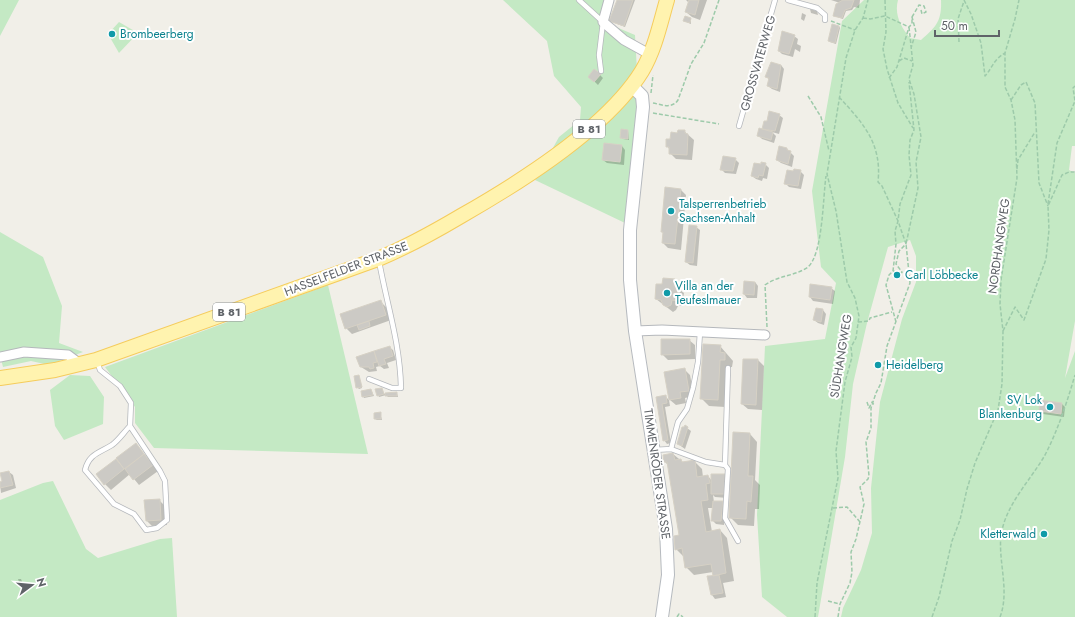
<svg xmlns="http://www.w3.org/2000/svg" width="1075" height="617" viewBox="0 0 1075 617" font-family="Jost,sans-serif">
<rect width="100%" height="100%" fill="#f1efe8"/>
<path fill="#c4e9c4" d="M0,0H19L0,36Z
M503,0H604L609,24L635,35L637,71V120L625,223L535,180L559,137L580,120L581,107L554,76L547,41Z
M864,0H898C894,15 901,27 910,38L921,40C936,27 942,21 941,0H1075V146H1072L1069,170L1075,173V321L1065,378L1075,351V617H841L843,608L861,570L872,533L871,488L880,402L902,319L916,282V256L910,240L888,247L867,323L853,384L845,457L818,617H787L762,597L757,515L765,346L825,339L836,283L821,267L812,191L842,21Z
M119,22L138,33L119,53L108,34Z
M0,232L43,257L62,306L59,343L83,352L49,365L31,361L3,367L0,355Z
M328,285L368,454L154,448L135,423V407L105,367Z
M70,375L90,376L104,397L103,424L64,440L55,426L50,390Z
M53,481L86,549L98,558L160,539L172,538L177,617H0V500L43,483Z"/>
<path fill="#0003" d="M618,0H635L625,27L612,22Z
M686,0H707L700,20L692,17L686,12L689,3Z
M831,0H860L859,8L854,7L852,10L846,11L843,19L834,16L840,3Z
M810,9L817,11L818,15L811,13Z
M802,13L806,15L804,21L801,19Z
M691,19V24L684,21Z
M839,26L840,28L836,44L830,42L829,41Z
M782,32L794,36L798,39L797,44L801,46L800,52L795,49L793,57L782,54L779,51Z
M781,65L784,69L780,92L772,89L768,86L770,80L766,77Z
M600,75L603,78L598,85L593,80Z
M779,115L783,118L779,134L772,132L776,136L774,143L762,139L758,135L767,123Z
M628,131L629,140L623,139L621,137Z
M684,131L694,140L692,160L676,159L670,153V150L667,146L678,134Z
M605,144L622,146L625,150L624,165L607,163L603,160Z
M787,149L794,156L792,167L781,163L777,160Z
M735,159L739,163L736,174L725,173L721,169Z
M765,164L769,168L767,179L763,178L762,181L756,179L752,176Z
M800,171L804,175L801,189L789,187L785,183Z
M681,190L686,195L681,250L668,248L663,243L664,234L662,232Z
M696,227L700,230L697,266L690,265L686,262Z
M675,280L680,286V290L684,293L682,306H678L676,310L673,312L656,299L663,286Z
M755,282L758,286L757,298H747L744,294Z
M831,288L835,291L833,304L813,301L810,297Z
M380,301L386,307L391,320L352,334L346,328Z
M817,309L823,310L826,314L824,325L818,323L814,320Z
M689,340L695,345V359L668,360L662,354Z
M720,346L733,361L732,367H728L725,407L709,406L701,398Z
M389,347L393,350L396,360L387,363L389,368L384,369L380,366L376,367L377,371L369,372L361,367L357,358Z
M758,360L764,366L762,410L748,409L742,404Z
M684,369L690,375L694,396L685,398L686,403L676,405L670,400Z
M359,376L362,388L359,389L357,387Z
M382,389L384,394L397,393L398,397H388L386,395L379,397L378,395Z
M371,390L374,396L364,398L363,396Z
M665,396L669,400L670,406L665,407L671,443L667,444L664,440L657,397Z
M1062,404L1065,407L1064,417L1043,414L1040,410Z
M380,413L382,420H377L375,419Z
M687,428L691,431L685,449L678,444Z
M750,434L757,442L755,480L760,485L759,509H755L754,526L738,525L730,517Z
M136,444L158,471L139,485L130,474L111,490L105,484L116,460L123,468Z
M673,454L684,463L694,461L702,469L703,477L708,476L712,481L724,475L728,479V498L715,497L713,495L714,502H722L726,506L724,525L716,524L712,520L713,508H708L712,532L720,530L727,538L734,581L723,583L726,597L715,599L712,595L709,577L714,576L713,572L694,575L686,567L684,557L676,549L681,536L669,466L665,462Z
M9,472L13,475L16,488L1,493L0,483L3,482Z
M159,500L165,506L167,525L152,526L147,521Z
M18,579H21L23,584L20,585Z"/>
<path fill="#cccac5" stroke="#d6d1c5" d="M617,0H633L624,26L609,21Z
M689,0H699L695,15L685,12Z
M843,0H854L851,8L845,10L842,18L833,16L836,4Z
M685,16L691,18L690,23L683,21Z
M832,24L839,26L835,43L828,41Z
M782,31L795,35L789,54L778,51Z
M771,62L781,65L777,89L767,86L769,78L765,77Z
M594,69L601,74L594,82L588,77Z
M769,111L780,114L775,131L762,129L764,121H767Z
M759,128L773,132L771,140L757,136Z
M621,129L628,130V139L620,138Z
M678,130H685V133L688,134L687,155L669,154V147H666V139H670L671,132L677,133Z
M604,143L622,145L620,162L602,160Z
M779,146L787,148V150L791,151L788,164L776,160Z
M723,156L736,158L733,171L720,170Z
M761,162L766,163L763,176L759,175L758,178L751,176L754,163L761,164Z
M794,169L801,170L798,186L784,184L787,170L793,171Z
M665,187L681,189L675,244L662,243L663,232H661Z
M689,225L697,226L693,263L685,262Z
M663,278L675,279L674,286L678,287L677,301L672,300L671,305L667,307L663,305L661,300L655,299L656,284H662Z
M744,281L755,282L754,295L743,294Z
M810,284L832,287L830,300L809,297Z
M381,300L386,315L345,329L340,314Z
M816,308L823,309L821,322L813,320Z
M369,321L370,326L359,330L357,325Z
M661,339H690V354L661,355Z
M703,344L721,345L720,352L725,353V360H720L718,400L700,399Z
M390,346L393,356L384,359L386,364L379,366L374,351Z
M374,351L377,362L373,363L374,368L370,369L369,367H360L356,357Z
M743,359H758L756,405L741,404Z
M685,368L689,391L680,392L681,398L669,400L664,372Z
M359,375L362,387L356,388L354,376Z
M382,388L384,394L377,396L375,389Z
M371,389L373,395L362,397L361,391Z
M397,392V396H385V393Z
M666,395L667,403L662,404L668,440L663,441L656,397Z
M1040,400L1062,403L1061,414L1039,411Z
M381,412V419H374V413Z
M685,425L688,427L682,446L677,444L682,427H684Z
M733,432L750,433L748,476H753L751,502L747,501L746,519L729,518Z
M136,443L144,454L124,469L116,458Z
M673,453L675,460L681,459L682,462L695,460L697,477L708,475L710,483L706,484L708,500L701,501L706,532L720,529L726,573L713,576L711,564L685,568L682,548L675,550L674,536L679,535L667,462H664L663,455Z
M144,454L153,465L133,480L125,469Z
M116,459L124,469L104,485L96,474Z
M9,471L13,485L0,488V482L2,481L0,473Z
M711,474H725L724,494H711Z
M160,499L161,520L146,521L144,500Z
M713,501H723L721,521H711Z
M719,575L723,593L711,595L707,576Z"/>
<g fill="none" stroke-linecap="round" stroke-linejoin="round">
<g stroke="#b5b8bc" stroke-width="6">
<path id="lane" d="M579,0L603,22L599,55L601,71
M788,0L817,8L825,15V20
M739,126L775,0
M97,361L100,370L120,386L131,403L130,426C124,432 119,440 112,445C99,453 89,454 85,470L114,504L134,514L146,530L157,528L167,520L165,481L160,471L130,426
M369,379L392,388H401C400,343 387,305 379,261
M671,449L678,422L687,409L693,388L698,362L700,332
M654,450L671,449L706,462L725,465L728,368
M725,465L728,469L725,518L738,541"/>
</g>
<g stroke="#b5b8bc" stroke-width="11">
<path id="street" d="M609,0L603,22L624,40L651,55
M635,331L662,330L765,335
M0,357L24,352L68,355L80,364"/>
</g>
<g stroke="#b6babf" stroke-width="14">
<path id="secondary" d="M632,86L642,96L643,107L630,230V280L635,331L666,529L668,575L662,617"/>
</g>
<g stroke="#f5cc5c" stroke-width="16">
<path id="primary" d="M0,378L55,370L96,360L378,259C407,247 434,232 461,216C519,183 607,128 642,71C655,49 660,24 667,0"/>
</g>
<path stroke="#9dcaaa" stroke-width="1.5" stroke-dasharray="4 2" stroke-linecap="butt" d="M885,0L886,32L883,49L887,69L898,103L913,128
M964,0L971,14L981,43L985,76C993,67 993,60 1005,53
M912,17L919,5L924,6L926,12L922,14L921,10
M863,18L870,19L885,16L909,27
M831,21L855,30
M959,42L958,19L964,1
M899,61L904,58L912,61
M889,78L897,67L909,27L912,24V17L916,32L911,48
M651,93L653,75
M808,96L821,117L829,151
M839,97C864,124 882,144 878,182L882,186L898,221L906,244L899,251L896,264L902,272
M1011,100L1021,85L1026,82L1035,103L1039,183L1048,206
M653,103C663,105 672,109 678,100L691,64L704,43L719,0
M653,113L719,124
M1017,169L1018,160L1035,132
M1048,204L1057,143L1075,101L1073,88L1075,86
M893,271L900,273L910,270
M858,322L869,321L870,318L892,312
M896,322L886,285L889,275L893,271L896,244L895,231L898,221L900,204L911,175L909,155L910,140L914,130L909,82
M767,327L765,285C779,275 796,276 808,267C823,254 823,196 826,176
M1003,331L1015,307L1024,320L1046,259L1049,230L1048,206L1062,175L1069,172H1075
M867,402L869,408L872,402L874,405
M833,508L847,507L860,522
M828,601L840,604
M677,617L679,614L683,617
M815,617L817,583L838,478L836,451L845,382L852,357L851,347L856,338L859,316L855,298L847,282L836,211L827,174L846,58L855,30L863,18L868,0
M838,617L840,604L850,583L852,572L851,552L856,539L864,504L860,487L868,479L869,476L866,442L871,428V408L876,393L881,383L887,346L910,283L906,244L918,188L916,162L921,137L914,94L909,79L913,65L909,27
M932,617L939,597L952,541L960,520L967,489L975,463L998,410L1002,384L1003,331L1000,304L1001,280L1017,178L1015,120L1011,100L1005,87V53L1015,19L1019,0
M1000,617C1010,591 998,562 1001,535C1006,504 1030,481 1045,455C1058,430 1067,402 1075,375"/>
<use href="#lane" stroke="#fff" stroke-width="4.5"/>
<use href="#street" stroke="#fff" stroke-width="9"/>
<use href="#secondary" stroke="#fff" stroke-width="12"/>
<use href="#primary" stroke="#fff3af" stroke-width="14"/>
</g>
<g fill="#0f9aa8" stroke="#fff" stroke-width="1.5">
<circle cx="112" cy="34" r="4"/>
<circle cx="671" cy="211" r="4"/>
<circle cx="897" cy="275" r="4"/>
<circle cx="667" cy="293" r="4"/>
<circle cx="878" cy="365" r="4"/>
<circle cx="1050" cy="407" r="4"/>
<circle cx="1044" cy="534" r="4"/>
</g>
<g text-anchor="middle" stroke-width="4" stroke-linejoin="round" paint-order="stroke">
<g fill="#fff" stroke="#8f9295" stroke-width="1">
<rect x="573" y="120" width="32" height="18" rx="3"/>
<rect x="213" y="303" width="32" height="18" rx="3"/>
</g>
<g font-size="11" font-weight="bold" fill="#5f6368">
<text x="589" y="133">B 81</text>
<text x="229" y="316">B 81</text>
</g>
<g font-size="12" fill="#0d838f" stroke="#fff" text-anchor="start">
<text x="120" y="38">Brombeerberg</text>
<text x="679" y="208">Talsperrenbetrieb<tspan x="679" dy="14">Sachsen-Anhalt</tspan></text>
<text x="905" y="279">Carl Löbbecke</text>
<text x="675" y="290">Villa an der<tspan x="675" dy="14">Teufeslmauer</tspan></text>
<text x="886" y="369">Heidelberg</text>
<text x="1042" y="404" text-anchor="end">SV Lok<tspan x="1042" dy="14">Blankenburg</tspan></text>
<text x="1036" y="538" text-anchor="end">Kletterwald</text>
</g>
<g font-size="12" fill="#5f6368" stroke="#fff">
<text transform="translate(758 63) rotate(-74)" y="4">GROSSVATERWEG</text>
<text transform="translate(999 246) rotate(-82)" y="4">NORDHANGWEG</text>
<text transform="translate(346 269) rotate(-21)" y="4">HASSELFELDER STRASSE</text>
<text transform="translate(841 356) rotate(-81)" y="4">SÜDHANGWEG</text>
<text transform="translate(657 474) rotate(82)" y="4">TIMMENRÖDER STRASSE</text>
</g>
</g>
<g transform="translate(32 585) rotate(74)" stroke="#ffffff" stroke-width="3" paint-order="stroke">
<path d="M0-3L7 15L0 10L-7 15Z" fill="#5f6368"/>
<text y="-6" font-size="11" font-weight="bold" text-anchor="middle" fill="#5f6368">N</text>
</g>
<path d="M935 30v6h64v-6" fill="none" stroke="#5f6368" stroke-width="2"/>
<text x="941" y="30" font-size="12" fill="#5f6368" stroke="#ffffff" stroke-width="3" paint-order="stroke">50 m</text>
</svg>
